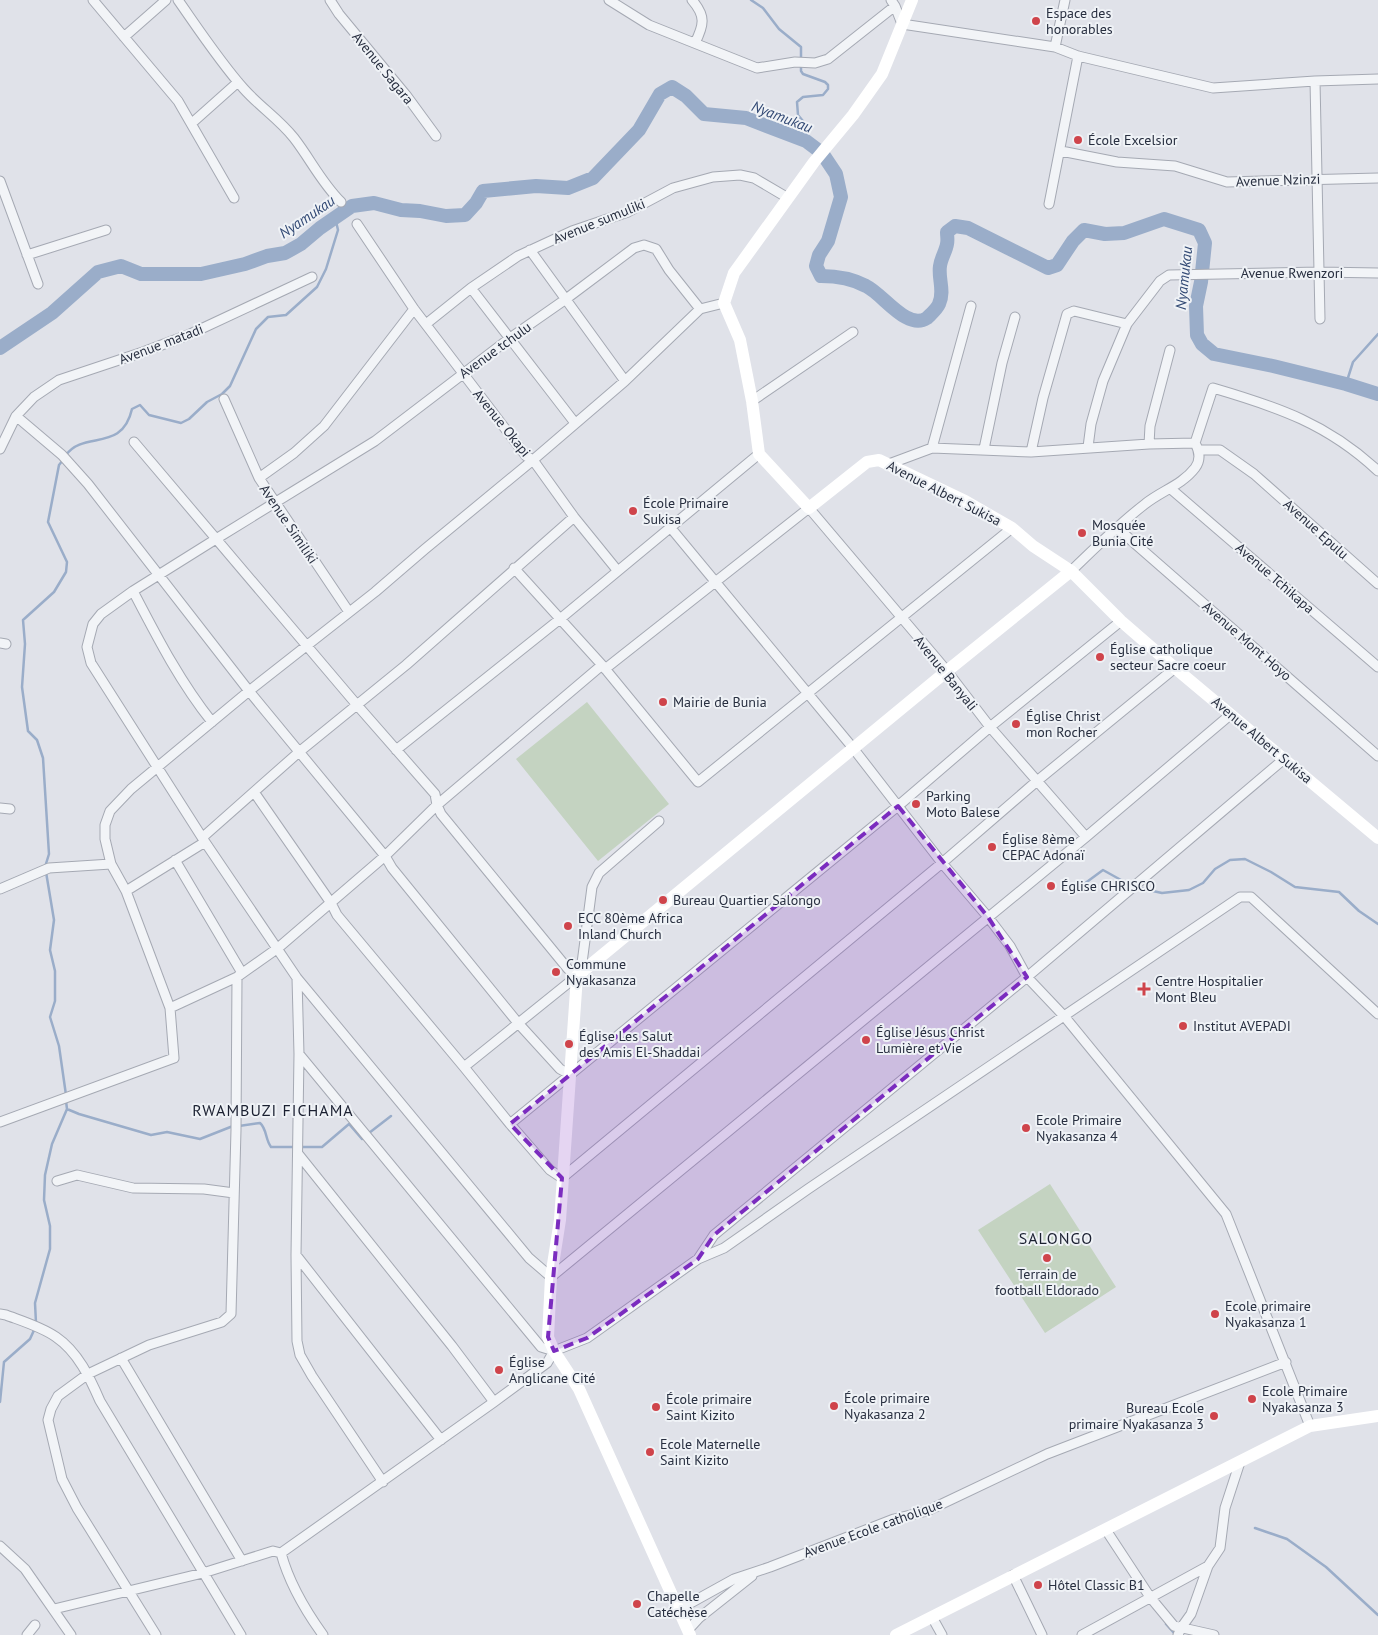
<svg xmlns="http://www.w3.org/2000/svg" width="1378" height="1635" viewBox="0 0 1378 1635" font-family="'PT Sans',sans-serif">
<rect width="100%" height="100%" fill="#e0e2e9"/>
<path fill="#c4d3c1" d="M587,702L669,804L598,861L516,759Z
M1050,1184L1116,1287L1045,1333L978,1230Z"/>
<g fill="none" stroke-linecap="round" stroke-linejoin="round">
<path stroke="#9aadc9" stroke-width="2.5" d="M751,0L763,8L779,29L801,47V59
M801,65V71L803,74L825,82L828,85V89L823,95L803,97L797,102L798,115L807,126L806,141
M1346,384L1353,362L1378,334
M66,455C84,430 122,453 132,409L140,405L149,415L181,423L189,419L207,402L222,394L230,386L256,329L268,317L286,315L317,287L326,269L338,230L335,217
M45,867L49,854L43,758L37,740L28,731L22,687L25,644L23,620L54,592L66,572L67,562L48,522L59,465L63,460
M46,872L54,920L50,950L55,971V1001L50,1017L59,1046L66,1095
M1084,884L1103,870L1130,885
M1139,888L1162,893L1189,890L1203,883L1215,869L1230,860L1245,859L1271,872L1295,887L1339,892L1359,911L1378,924
M67,1109L79,1114L151,1135L167,1132L200,1139L233,1126
M239,1126L260,1123C267,1129 265,1139 271,1147H322L349,1124L362,1139
M369,1133L391,1116
M36,1323L35,1303L50,1249V1226L44,1200L45,1175L52,1144L67,1109L66,1101
M0,1402L4,1362L30,1339L35,1328
M1255,1528L1287,1539L1326,1567L1378,1615
M1166,1624L1174,1633"/>
<path stroke="#9aadc9" stroke-width="14" d="M0,348L52,313L98,272L121,266L141,274H201L245,264L267,256L285,253L301,244L320,228L352,206L374,203L401,210L420,211L446,216L465,215L476,203L483,191L536,186L568,188L593,178L639,130L660,94L672,87L686,96L704,114L746,118L806,141L822,153L836,174L841,197L828,241L819,255L816,266L821,276C836,276 853,279 866,286C883,294 907,331 927,318C931,314 937,309 939,304C945,291 938,279 940,266C941,258 946,251 947,244C948,240 947,236 947,232L955,226L968,228L1048,268L1057,265L1073,241L1084,230L1105,234L1124,233L1164,219L1199,230L1205,243L1201,282L1196,306L1197,335L1202,344L1214,354L1273,366L1346,384L1378,394"/>
<g stroke="#a5a9b3" stroke-width="11">
<path id="street" d="M93,0L178,101L234,198
M178,0C199,30 220,62 244,89C260,107 279,119 294,138C311,160 321,182 341,202
M330,0L339,14L406,95L436,136
M609,0L649,25L757,68L795,62L815,63L828,59L895,6
M692,0C706,16 704,25 695,43
M891,0L895,6L902,24L1055,47L1078,56L1213,88L1315,81L1378,79
M124,37L166,0
M1055,47L1065,0
M1315,81L1320,319
M192,123L238,82
M1061,151L1117,162L1175,166L1227,182L1378,178
M0,181L38,284
M1049,204L1078,56
M357,224L414,309L526,456L533,460L574,517L617,570
M530,250L625,381
M27,255L106,230
M471,288L575,423
M700,309L669,270L656,249L644,245L634,248L566,299L510,338L375,441L216,539L133,591L101,614L93,624L87,647L91,663L205,842L297,978L529,1258L551,1277L1086,837L1230,715
M426,324L471,288L518,256L572,231L628,212L673,188L713,177L740,175L754,178L788,198
M224,399L259,478L349,612
M752,401L853,332
M16,416L62,455L88,484L249,691L385,856L392,868L518,1023L560,1069L571,1075
M134,442L357,705L435,794L437,805L441,814L568,969L577,976
M1149,444L1150,426L1170,350
M1088,447L1091,424L1103,381L1127,324L1160,281L1169,275L1319,272L1378,273
M932,448L971,306
M0,449L16,416L34,397L59,380L143,352L188,335L312,277
M984,449L1002,363L1015,317
M1199,450H1220L1254,474L1378,584
M1031,452L1043,398L1067,314L1074,311L1127,324
M889,464L932,448L1031,452L1149,444L1195,443
M259,478L294,453L324,426L414,309
M1171,489L1378,667
M670,527L853,748L942,863L988,917L1010,946L1027,977L1064,1016L1226,1214L1310,1426
M1116,527L1378,756
M514,568L602,665L698,782L1012,528
M1071,571C1095,548 1119,524 1145,504C1161,491 1182,485 1195,468C1201,460 1200,452 1195,443L1213,388C1278,407 1328,424 1378,471
M133,591C157,637 180,682 212,722
M0,643L6,644
M605,669L809,508L947,671L990,727L1086,837
M396,750L560,619L759,454
M254,792L331,903L337,915L464,1067L510,1124L550,1170L562,1178L942,863L1037,781L1175,668
M0,808L10,809
M203,837L299,752L406,665L574,517
M175,860L242,973
M0,889L49,868L111,864
M126,891L205,842
M297,978L299,1054L296,1255L297,1341L300,1355L312,1376L383,1482
M170,1008L126,891L111,864L105,839V825L110,811L131,789L249,691L375,592L425,549L533,460L625,381L700,309L724,303
M299,1054L541,1347L554,1351
M464,1067L577,976L582,963L592,887L599,873L659,821
M0,1122L174,1058L170,1008L237,977L278,948L385,856L437,805L602,665
M510,1124L898,806L990,727L1121,621
M299,1155L452,1346L494,1402
M57,1181L77,1175L133,1188L204,1189L234,1193
M296,1255L441,1440
M698,1259L714,1235L1027,977L1284,759
M0,1314L6,1315C22,1321 42,1327 56,1337C78,1352 90,1378 100,1401L241,1635
M121,1358L242,1561
M1106,1530L1150,1597L1174,1626L1214,1635
M0,1546L25,1569L71,1635
M1013,1575L1042,1635
M54,1609L203,1573L273,1551L281,1553
M678,1610L734,1579L770,1567L894,1519L927,1511L1047,1454L1286,1362
M932,1617L942,1635
M688,1630L699,1618L752,1576
M27,1635L35,1625
M156,1635L77,1508L62,1479L48,1420L51,1409L58,1396L88,1374L149,1345L222,1322L231,1314L236,1130L237,977
M323,1635C305,1610 289,1583 281,1553L494,1402L547,1363L554,1351L587,1338L698,1259L724,1248L808,1189L1240,897H1251L1378,1014
M1082,1635L1208,1566
M1178,1635L1181,1628L1191,1614L1208,1566L1220,1548L1225,1508L1240,1462"/>
</g>
<use href="#street" stroke="#f2f4f7" stroke-width="9"/>
<path stroke="#fff" stroke-width="12" d="M912,0L882,74L853,115L814,162L734,273L724,303L740,340L752,401L759,454L809,508L867,462L879,460L965,501L1012,528L1033,546L1071,571L1121,621L1175,668L1378,838
M690,1635L579,1389L554,1351L548,1337L551,1277L560,1220L577,976L947,671L1071,571
M896,1635L1310,1426L1378,1416"/>
</g>
<path fill="#7b2cbf" fill-opacity="0.2" stroke="#7b2cbf" stroke-width="4" stroke-dasharray="10 6" stroke-linejoin="round" d="M898,806L988,917L1027,977L714,1235L698,1259L587,1338L554,1351L548,1337L562,1178L510,1124Z"/>
<g fill="#cf444b" stroke="#eff2f6" stroke-width="2">
<circle cx="1036" cy="21" r="5"/>
<circle cx="1078" cy="140" r="5"/>
<circle cx="633" cy="511" r="5"/>
<circle cx="1082" cy="533" r="5"/>
<circle cx="1100" cy="657" r="5"/>
<circle cx="663" cy="702" r="5"/>
<circle cx="1016" cy="724" r="5"/>
<circle cx="916" cy="804" r="5"/>
<circle cx="992" cy="847" r="5"/>
<circle cx="1051" cy="886" r="5"/>
<circle cx="663" cy="900" r="5"/>
<circle cx="568" cy="926" r="5"/>
<circle cx="556" cy="972" r="5"/>
<path d="M1141.5 981.5h5v5h5v5h-5v5h-5v-5h-5v-5h5z"/>
<circle cx="1183" cy="1026" r="5"/>
<circle cx="866" cy="1040" r="5"/>
<circle cx="569" cy="1044" r="5"/>
<circle cx="1026" cy="1128" r="5"/>
<circle cx="1047" cy="1258" r="5"/>
<circle cx="1215" cy="1314" r="5"/>
<circle cx="499" cy="1370" r="5"/>
<circle cx="1252" cy="1399" r="5"/>
<circle cx="834" cy="1406" r="5"/>
<circle cx="656" cy="1407" r="5"/>
<circle cx="1214" cy="1416" r="5"/>
<circle cx="650" cy="1452" r="5"/>
<circle cx="1038" cy="1585" r="5"/>
<circle cx="637" cy="1604" r="5"/>
</g>
<g text-anchor="middle" stroke-width="4" stroke-linejoin="round" paint-order="stroke">
<g font-size="14" fill="#282f40" stroke="#eff2f6" text-anchor="start">
<text x="1046" y="18">Espace des<tspan x="1046" dy="16">honorables</tspan></text>
<text x="1088" y="145">École Excelsior</text>
<text x="643" y="508">École Primaire<tspan x="643" dy="16">Sukisa</tspan></text>
<text x="1092" y="530">Mosquée<tspan x="1092" dy="16">Bunia Cité</tspan></text>
<text x="1110" y="654">Église catholique<tspan x="1110" dy="16">secteur Sacre coeur</tspan></text>
<text x="673" y="707">Mairie de Bunia</text>
<text x="1026" y="721">Église Christ<tspan x="1026" dy="16">mon Rocher</tspan></text>
<text x="926" y="801">Parking<tspan x="926" dy="16">Moto Balese</tspan></text>
<text x="1002" y="844">Église 8ème<tspan x="1002" dy="16">CEPAC Adonaï</tspan></text>
<text x="1061" y="891">Église CHRISCO</text>
<text x="673" y="905">Bureau Quartier Salongo</text>
<text x="578" y="923">ECC 80ème Africa<tspan x="578" dy="16">Inland Church</tspan></text>
<text x="566" y="969">Commune<tspan x="566" dy="16">Nyakasanza</tspan></text>
<text x="1155" y="986">Centre Hospitalier<tspan x="1155" dy="16">Mont Bleu</tspan></text>
<text x="1193" y="1031">Institut AVEPADI</text>
<text x="876" y="1037">Église Jésus Christ<tspan x="876" dy="16">Lumière et Vie</tspan></text>
<text x="579" y="1041">Église Les Salut<tspan x="579" dy="16">des Amis El-Shaddai</tspan></text>
<text x="1036" y="1125">Ecole Primaire<tspan x="1036" dy="16">Nyakasanza 4</tspan></text>
<text x="1047" y="1279" text-anchor="middle">Terrain de<tspan x="1047" dy="16">football Eldorado</tspan></text>
<text x="1225" y="1311">Ecole primaire<tspan x="1225" dy="16">Nyakasanza 1</tspan></text>
<text x="509" y="1367">Église<tspan x="509" dy="16">Anglicane Cité</tspan></text>
<text x="1262" y="1396">Ecole Primaire<tspan x="1262" dy="16">Nyakasanza 3</tspan></text>
<text x="844" y="1403">École primaire<tspan x="844" dy="16">Nyakasanza 2</tspan></text>
<text x="666" y="1404">École primaire<tspan x="666" dy="16">Saint Kizito</tspan></text>
<text x="1204" y="1413" text-anchor="end">Bureau Ecole<tspan x="1204" dy="16">primaire Nyakasanza 3</tspan></text>
<text x="660" y="1449">Ecole Maternelle<tspan x="660" dy="16">Saint Kizito</tspan></text>
<text x="1048" y="1590">Hôtel Classic B1</text>
<text x="647" y="1601">Chapelle<tspan x="647" dy="16">Catéchèse</tspan></text>
</g>
<g font-size="14" fill="#282f40" stroke="#eff2f6">
<text transform="translate(383 68) rotate(51)" y="5">Avenue Sagara</text>
<text transform="translate(1278 180) rotate(-2)" y="5">Avenue Nzinzi</text>
<text transform="translate(599 221) rotate(-22)" y="5">Avenue sumuliki</text>
<text x="1292" y="278">Avenue Rwenzori</text>
<text transform="translate(161 344) rotate(-21)" y="5">Avenue matadi</text>
<text transform="translate(495 350) rotate(-36)" y="5">Avenue tchulu</text>
<text transform="translate(502 423) rotate(51)" y="5">Avenue Okapi</text>
<text transform="translate(944 493) rotate(27)" y="5">Avenue Albert Sukisa</text>
<text transform="translate(289 524) rotate(56)" y="5">Avenue Similiki</text>
<text transform="translate(1316 529) rotate(42)" y="5">Avenue Epulu</text>
<text transform="translate(1275 578) rotate(41)" y="5">Avenue Tchikapa</text>
<text transform="translate(1247 641) rotate(41)" y="5">Avenue Mont Hoyo</text>
<text transform="translate(946 673) rotate(51)" y="5">Avenue Banyali</text>
<text transform="translate(1262 740) rotate(40)" y="5">Avenue Albert Sukisa</text>
<text transform="translate(873 1528) rotate(-20)" y="5">Avenue Ecole catholique</text>
</g>
<g font-size="15" font-style="italic" fill="#324974" stroke="#eff2f6">
<text transform="translate(782 117) rotate(21)" y="5">Nyamukau</text>
<text transform="translate(307 217) rotate(-34)" y="5">Nyamukau</text>
<text transform="translate(1184 278) rotate(-84)" y="5">Nyamukau</text>
</g>
<g font-size="16" letter-spacing="1" fill="#1b2031" stroke="#eff2f6">
<text x="273" y="1116">RWAMBUZI FICHAMA</text>
<text x="1056" y="1244">SALONGO</text>
</g>
</g>
</svg>
